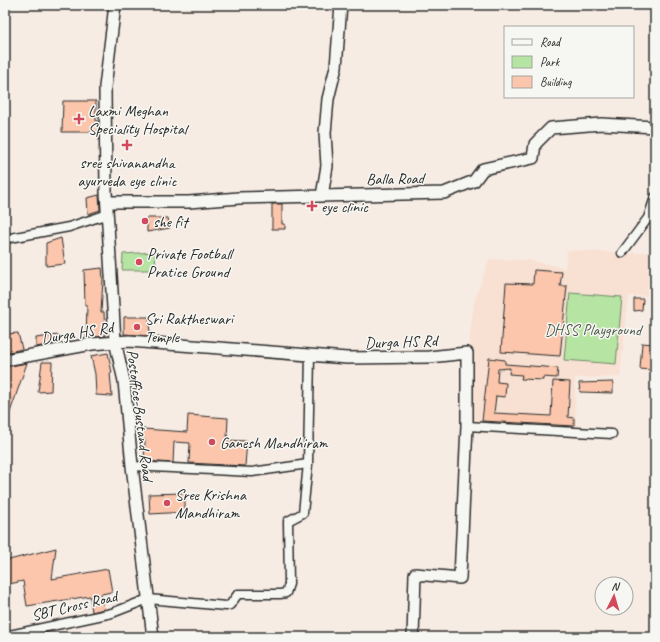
<svg xmlns="http://www.w3.org/2000/svg" width="660" height="642" viewBox="0 0 660 642" font-family="Caveat,sans-serif">
<rect width="100%" height="100%" fill="#f7ece4"/>
<filter id="ink" filterUnits="userSpaceOnUse"><feTurbulence type="fractalNoise" baseFrequency=".025" numOctaves="2"/><feDisplacementMap in="SourceGraphic" scale="8" xChannelSelector="R" yChannelSelector="G"/><feConvolveMatrix kernelMatrix="1 2 1 2 8 2 1 2 1" color-interpolation-filters="sRGB"/></filter>
<g filter="url(#ink)">
<path fill="#f8e1d3" d="M567,250L630,253L649,252L647,296H629L620,377L575,378L576,436L464,429L468,351L474,302L489,259L529,260L565,268Z"/>
<path fill="#b5e4a3" stroke="#708867" d="M155,252L156,270H122L123,254Z
M570,293L622,297L616,364L564,360Z"/>
<path fill="#fbc6ac" stroke="#2b2b2b" d="M63,101H96V121H98V132H62Z
M99,195L100,210L88,214L87,198Z
M272,204H282V224H285V229H272Z
M147,218H168L170,228L147,232Z
M61,238L65,264L46,266V243Z
M102,268L103,280L101,312H104L105,336L86,338L87,305H85L84,270Z
M534,270L562,272L560,286H567L560,356L501,352L506,283L533,284Z
M634,299H643L642,310L634,311Z
M124,317H149L150,336L124,334Z
M18,333L22,349L5,353V334Z
M58,335V343L36,347V338Z
M642,343L654,344L652,360H655V368H651L650,370L640,369Z
M108,353L112,373H110L112,396L96,395L95,374L91,356Z
M489,358L505,360V364L558,368L557,378L543,377V380L521,379L522,375L509,374L510,368L498,369L497,382L506,383L505,397L496,396L494,413L551,416L553,381L570,382L568,417L574,418V426L482,421Z
M42,362H52L51,391L38,392Z
M27,363L6,424H5V367Z
M613,382V393L580,392L579,383Z
M188,415L228,418L227,440L247,441L245,466L189,463L190,443L174,442L173,463L144,461L145,440H142L143,429L187,432Z
M185,493V512L150,514L149,494Z
M56,548L52,579L108,569L112,592L101,594L104,609L92,612L90,596L27,606L23,581L5,585V561Z"/>
<g fill="none" stroke-linecap="round" stroke-linejoin="round">
<g stroke="#2b2b2b" stroke-width="11">
<path id="minor" d="M5,239L69,227L108,214
M622,253L648,218L655,197
M467,426L612,434
M132,466L252,472L308,464
M5,636L112,613L148,599L226,606L230,605L238,594H280L286,593L289,584L288,521L303,513L308,464L310,355"/>
</g>
<g stroke="#2b2b2b" stroke-width="14">
<path id="tertiary" d="M115,5L105,87L106,192L115,341L124,381L132,466L153,637
M322,196L327,166L325,133L328,99L336,67L341,5
M108,202H189L239,198L444,193L474,181L483,169L533,158L535,144L551,128L601,124L655,127
M5,360L92,344L129,341L347,358L429,357L467,353V426L460,578L415,574L413,637"/>
</g>
<use href="#minor" stroke="#f6f6f2" stroke-width="8"/>
<use href="#tertiary" stroke="#f6f6f2" stroke-width="11"/>
</g>
</g>
<g fill="#d1495b" stroke="#f6f6f2" stroke-width="1.5">
<path d="M77 113h4v4h4v4h-4v4h-4v-4h-4v-4h4z"/>
<path d="M125 139h4v4h4v4h-4v4h-4v-4h-4v-4h4z"/>
<path d="M310 200h4v4h4v4h-4v4h-4v-4h-4v-4h4z"/>
<circle cx="145" cy="221" r="4"/>
<circle cx="139" cy="262" r="4"/>
<circle cx="137" cy="327" r="4"/>
<circle cx="212" cy="442" r="4"/>
<circle cx="167" cy="503" r="4"/>
</g>
<g text-anchor="middle" stroke-width="3" stroke-linejoin="round" paint-order="stroke">
<g font-size="16" fill="#2b2b2b" stroke="#f6f6f2" text-anchor="start">
<text x="88" y="116">Laxmi Meghan<tspan x="88" dy="18">Speciality Hospital</tspan></text>
<text x="127" y="168" text-anchor="middle">sree shivanandha<tspan x="127" dy="18">ayurveda eye clinic</tspan></text>
<text x="321" y="212">eye clinic</text>
<text x="153" y="227">she fit</text>
<text x="147" y="259">Private Football<tspan x="147" dy="18">Pratice Ground</tspan></text>
<text x="145" y="324">Sri Raktheswari<tspan x="145" dy="18">Temple</tspan></text>
<text x="220" y="448">Ganesh Mandhiram</text>
<text x="175" y="500">Sree Krishna<tspan x="175" dy="18">Mandhiram</tspan></text>
</g>
<g font-size="16" fill="#2b2b2b" stroke="#f6f6f2">
<text transform="translate(395 178) rotate(-1)" y="6">Balla Road</text>
<text transform="translate(77 332) rotate(-9)" y="6">Durga HS Rd</text>
<text transform="translate(401 341) rotate(-2)" y="6">Durga HS Rd</text>
<text transform="translate(141 415) rotate(83)" y="6">Postoffice-Bustand Road</text>
<text transform="translate(74 605) rotate(-13)" y="6">SBT Cross Road</text>
</g>
<g font-size="16" fill="#4e5949" stroke="#f6f6f2">
<text x="593" y="335">DHSS Playground</text>
</g>
</g>
<rect width="660" height="642" fill="none" stroke="#f6f6f2" stroke-width="20"/>
<rect x="10" y="10" width="640" height="622" fill="none" stroke="#2b2b2b" stroke-width="1.5" filter="url(#ink)"/>
<rect x="504" y="26" width="130" height="72" fill="#f6f6f2" stroke="#a5a5a2"/>
<rect x="512" y="39" width="20" height="6" fill="#f6f6f2" stroke="#a5a5a2"/>
<text x="540" y="46" font-size="12" fill="#2b2b2b">Road</text>
<rect x="512" y="56" width="20" height="12" fill="#b5e4a3" stroke="#a5a5a2"/>
<text x="540" y="66" font-size="12" fill="#2b2b2b">Park</text>
<rect x="512" y="76" width="20" height="12" fill="#fbc6ac" stroke="#a5a5a2"/>
<text x="540" y="86" font-size="12" fill="#2b2b2b">Building</text>
<g transform="translate(614 596) rotate(5)"><circle r="19" fill="#f6f6f2" stroke="#a5a5a2"/>
<path d="M0-3L7 15L0 10L-7 15Z" fill="#d1495b"/>
<text y="-6" font-size="11" font-weight="bold" text-anchor="middle" fill="#2b2b2b">N</text>
</g>
</svg>
